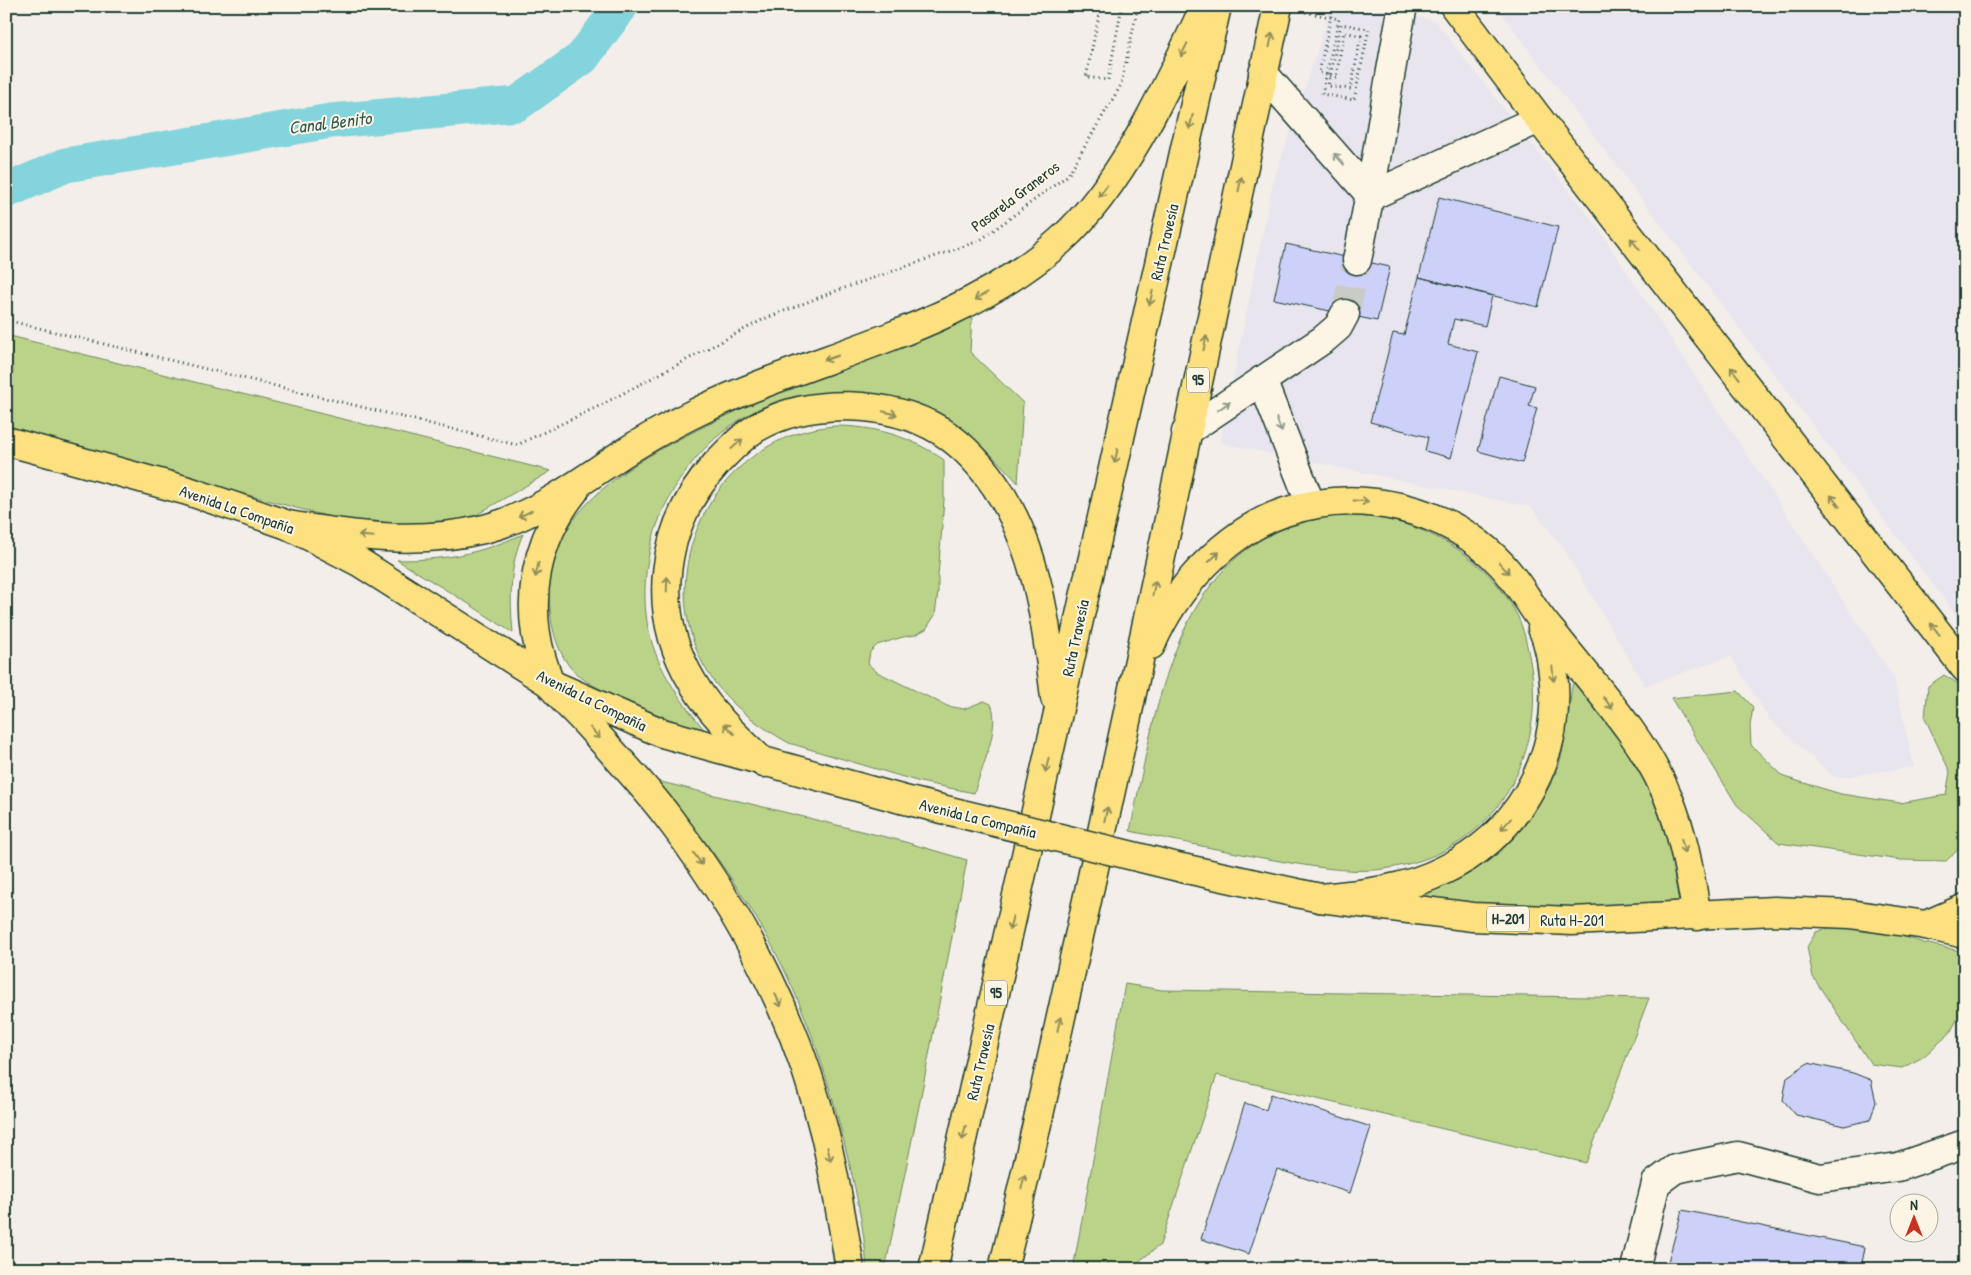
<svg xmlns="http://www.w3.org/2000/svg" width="1971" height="1275" viewBox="0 0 1971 1275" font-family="'Patrick Hand',sans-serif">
<rect width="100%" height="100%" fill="#f3eee9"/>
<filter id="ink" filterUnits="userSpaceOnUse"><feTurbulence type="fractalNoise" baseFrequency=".02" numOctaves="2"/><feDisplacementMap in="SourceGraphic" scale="10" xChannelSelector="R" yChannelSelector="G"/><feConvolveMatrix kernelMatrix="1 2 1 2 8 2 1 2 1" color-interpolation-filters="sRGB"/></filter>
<g filter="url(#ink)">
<path fill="#e8e5ee" d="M1332,6H1369L1435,21L1596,225L1894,678L1914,767L1835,778L1769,719L1731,656L1645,686L1564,549L1531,507L1220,443L1272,187Z
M1496,6H1965V627Z"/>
<path fill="#bbd389" stroke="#6d885e" d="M972,316L970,352L1023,403L1018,483C994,457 970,431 939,413C917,401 891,399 866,396C831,391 795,392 763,407C683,444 634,535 647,622C654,666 680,700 707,733C676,721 588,692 570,667C554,646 550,620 549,595C546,504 650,452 720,419C741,409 762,399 783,390C809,379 837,372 863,362C900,348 936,332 972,316Z
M6,335L551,471L459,525L371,528L6,430Z
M834,426C875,426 910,436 944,460V500L938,576V592L935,615L926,629L915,635L903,637L877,645L870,652L868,664L877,672L947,706L964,709L984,701L991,704C1001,726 981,770 974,793L920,782L789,743C755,724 720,698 702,662C651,561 721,435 834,426Z
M1350,514C1417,518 1486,553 1517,615C1524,629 1527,645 1530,661C1544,732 1516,810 1451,847C1432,858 1411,864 1390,868C1358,874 1323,868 1291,863C1237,854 1183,842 1130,831C1159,697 1177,525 1350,514Z
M523,534C509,565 510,599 513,633L469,604L397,560C446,560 479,554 523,534Z
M1944,675L1965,688V843L1946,861L1901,860L1779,843L1737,805L1671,698L1738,691L1753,707L1750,726L1751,745L1784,777L1841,794L1900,803L1946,795L1950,772L1925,718L1928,686Z
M1573,681H1577C1608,725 1644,768 1661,820C1670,847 1674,875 1679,902L1650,905L1510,909L1409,898C1464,880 1504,857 1536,808C1546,793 1557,775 1561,757C1567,732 1569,706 1573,681Z
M657,781L898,840L967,860L920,1101L885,1269H867C864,1224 854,1181 843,1138C823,1057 794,977 749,906C722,862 690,821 657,781Z
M1836,925L1884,930L1924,943L1965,952L1961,1012L1950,1033L1923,1057L1902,1068L1871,1064L1813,977L1807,947L1816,932Z
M1125,984L1162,990L1649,998L1586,1163L1217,1075L1160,1245L1129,1269H1073Z"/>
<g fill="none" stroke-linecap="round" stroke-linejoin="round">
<path stroke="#83d4dc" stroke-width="35" d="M6,191L66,165L331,121L517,104L582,58L621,6"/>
</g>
<path fill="#cdd1fa" stroke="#1f3d34" d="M1439,197L1558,227L1538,307L1419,277Z
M1286,244L1390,267L1377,321L1274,299Z
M1419,277L1492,296L1485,326L1454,319L1448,344L1478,352L1451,458L1425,451L1428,437L1370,422L1393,333L1404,335Z
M1499,376L1535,386L1529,406L1537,408L1522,463L1478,451Z
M1808,1063L1853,1073L1871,1080L1876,1102L1870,1120L1844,1126L1796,1115L1783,1100L1787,1077Z
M1271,1094L1371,1127L1350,1193L1277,1169L1249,1254L1201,1239L1245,1103L1266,1110Z
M1682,1210L1865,1247L1861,1269H1666Z"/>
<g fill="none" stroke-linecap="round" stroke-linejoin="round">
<path stroke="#c9cbc5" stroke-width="28" stroke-dasharray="28 14" stroke-linecap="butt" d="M1345,314L1357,260"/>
<g stroke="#1f3d34" stroke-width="31">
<path id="minor" d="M1263,73L1371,196
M1371,196L1539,119
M1357,260C1375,176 1386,90 1403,6
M1262,380L1311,505
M1186,432L1324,339L1338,327L1345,314
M1635,1269L1656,1183L1675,1169L1738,1156L1820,1178L1898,1167L1965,1144"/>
</g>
<g stroke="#1f3d34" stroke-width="31">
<path id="major" d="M6,441L188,491L288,525L359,562L551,684L662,733L901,799
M1182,868L1320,898L1473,917L1572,921L1774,911L1850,914L1926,925L1965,934"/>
</g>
<g stroke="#1f3d34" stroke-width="31">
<path id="highway" d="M1454,6L1539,119L1965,668
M575,490C536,539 524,600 542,660C545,668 547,678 551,685C561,699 576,711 587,724C614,754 643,784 668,817C740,911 797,1019 825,1135C835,1179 843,1224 850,1269
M288,525C354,536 418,545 484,529C536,516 578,483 622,454C644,440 667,427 691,415C813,354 957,333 1061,240C1124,183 1169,82 1205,6
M1151,645C1175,588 1226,532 1285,512C1359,487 1448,507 1502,565C1515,579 1524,594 1534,609C1542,621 1551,631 1560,642C1599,691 1644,739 1668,797C1684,835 1690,876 1697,916
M764,763C738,738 711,714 693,683C649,611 661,525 716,464C728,451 742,437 756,428C808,397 890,400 941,431C966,447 987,472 1002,496C1039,557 1047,629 1055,698
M1320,898C1362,894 1405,890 1444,870C1516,836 1559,762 1554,683C1552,664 1550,645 1542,628
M1926,925L1965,908
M933,1269L1217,6
M1003,1269C1032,1151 1057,1033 1084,914C1151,612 1212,309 1278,6"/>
</g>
<path stroke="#1f3d34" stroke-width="3" stroke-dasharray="1 4" stroke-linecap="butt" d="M1101,6L1086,77L1108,80L1122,6
M1333,6L1319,73L1336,77
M6,320L517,445L599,406L764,319L833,292L979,241L1068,175L1121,85L1138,6"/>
<use href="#minor" stroke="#fcf5e5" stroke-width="28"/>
<use href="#major" stroke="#fde080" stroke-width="28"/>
<use href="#highway" stroke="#fde080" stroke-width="28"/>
<g stroke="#1f3d34" stroke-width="31" stroke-linecap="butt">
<path id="major-bridge" d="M901,799L1182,868"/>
</g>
<path stroke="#1f3d34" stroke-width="3" stroke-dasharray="1 4" stroke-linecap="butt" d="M1276,6L1339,19L1322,94L1354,100L1369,29L1341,24L1328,86L1351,89L1361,36L1344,32L1336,77"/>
<use href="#major-bridge" stroke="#fde080" stroke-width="28"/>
</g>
<defs><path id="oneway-shaft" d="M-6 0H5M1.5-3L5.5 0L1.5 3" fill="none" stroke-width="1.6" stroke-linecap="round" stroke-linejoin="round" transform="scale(1.25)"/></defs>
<g stroke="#8e8e5a">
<use href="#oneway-shaft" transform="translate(1271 40) rotate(-78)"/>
<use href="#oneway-shaft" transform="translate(1184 50) rotate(116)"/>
<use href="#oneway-shaft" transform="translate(1191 122) rotate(103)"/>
<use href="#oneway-shaft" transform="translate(1240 184) rotate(-78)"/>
<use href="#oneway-shaft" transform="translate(1103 191) rotate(125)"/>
<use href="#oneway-shaft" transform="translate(1635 244) rotate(-128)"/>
<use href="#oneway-shaft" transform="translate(981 296) rotate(151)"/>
<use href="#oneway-shaft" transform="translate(1151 298) rotate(103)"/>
<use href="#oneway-shaft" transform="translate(1205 343) rotate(-78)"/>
<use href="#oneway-shaft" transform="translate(831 358) rotate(161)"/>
<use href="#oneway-shaft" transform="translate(1735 373) rotate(-128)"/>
<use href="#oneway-shaft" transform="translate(890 413) rotate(13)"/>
<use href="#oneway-shaft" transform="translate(737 444) rotate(-41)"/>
<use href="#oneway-shaft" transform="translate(1116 456) rotate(103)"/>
<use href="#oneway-shaft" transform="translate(1361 501) rotate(3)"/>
<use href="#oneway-shaft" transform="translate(1835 501) rotate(-128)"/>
<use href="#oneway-shaft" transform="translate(525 514) rotate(154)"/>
<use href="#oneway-shaft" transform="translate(366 536) rotate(-175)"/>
<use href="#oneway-shaft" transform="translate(1214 557) rotate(-43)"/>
<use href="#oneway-shaft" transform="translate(1504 568) rotate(48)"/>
<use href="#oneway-shaft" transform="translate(537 570) rotate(102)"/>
<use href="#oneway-shaft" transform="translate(667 584) rotate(-88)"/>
<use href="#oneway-shaft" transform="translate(1154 588) rotate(-78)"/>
<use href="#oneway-shaft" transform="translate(1935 629) rotate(-128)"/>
<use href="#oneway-shaft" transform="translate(1553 674) rotate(85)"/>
<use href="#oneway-shaft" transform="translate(1608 703) rotate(52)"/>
<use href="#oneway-shaft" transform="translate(729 729) rotate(-135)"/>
<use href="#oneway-shaft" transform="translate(595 733) rotate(48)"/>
<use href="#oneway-shaft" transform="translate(1047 765) rotate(103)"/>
<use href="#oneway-shaft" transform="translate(1106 814) rotate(-77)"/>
<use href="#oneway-shaft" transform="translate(1506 824) rotate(132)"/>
<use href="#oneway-shaft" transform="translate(1683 846) rotate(76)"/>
<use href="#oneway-shaft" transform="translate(698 859) rotate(54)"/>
<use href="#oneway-shaft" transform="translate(1011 923) rotate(103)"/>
<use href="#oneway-shaft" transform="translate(778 1000) rotate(65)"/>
<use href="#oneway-shaft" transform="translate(1059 1024) rotate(-77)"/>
<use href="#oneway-shaft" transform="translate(964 1133) rotate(103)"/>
<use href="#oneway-shaft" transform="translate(829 1154) rotate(78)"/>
<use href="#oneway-shaft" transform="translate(1023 1182) rotate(-77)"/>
</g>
<g stroke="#8e998c">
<use href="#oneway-shaft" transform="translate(1339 159) rotate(-131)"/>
<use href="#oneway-shaft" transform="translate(1224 406) rotate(-35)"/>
<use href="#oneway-shaft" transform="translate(1279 425) rotate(69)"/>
</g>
</g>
<g text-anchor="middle" stroke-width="4" stroke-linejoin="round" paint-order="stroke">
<g fill="#fcf5e5" stroke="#617469" stroke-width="1">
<rect x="1187" y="367.5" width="22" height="25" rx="4"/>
<rect x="1487" y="906.5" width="42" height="25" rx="4"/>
<rect x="985" y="980.5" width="22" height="25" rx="4"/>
</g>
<g font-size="15" font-weight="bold" fill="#1f3d34">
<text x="1198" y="385">95</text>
<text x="1508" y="924">H-201</text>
<text x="996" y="998">95</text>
</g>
<g font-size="16" fill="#1f3d34" stroke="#fcf5e5">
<text transform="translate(1015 196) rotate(-37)" y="6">Pasarela Graneros</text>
<text transform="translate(1164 242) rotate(-77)" y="6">Ruta Travesía</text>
<text transform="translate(237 509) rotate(19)" y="6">Avenida La Compañía</text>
<text transform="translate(1075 638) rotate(-78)" y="6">Ruta Travesía</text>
<text transform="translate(592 700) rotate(26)" y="6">Avenida La Compañía</text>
<text transform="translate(978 818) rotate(14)" y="6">Avenida La Compañía</text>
<text x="1572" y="926">Ruta H-201</text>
<text transform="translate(980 1062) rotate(-77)" y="6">Ruta Travesía</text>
</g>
<g font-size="18" font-style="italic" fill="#335b56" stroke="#fcf5e5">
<text transform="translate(330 123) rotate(-7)" y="6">Canal Benito</text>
</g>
</g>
<rect width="1971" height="1275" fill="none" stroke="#fcf5e5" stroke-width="25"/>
<rect x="12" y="12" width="1946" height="1250" fill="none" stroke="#1f3d34" stroke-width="2" filter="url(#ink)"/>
<g transform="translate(1914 1218)"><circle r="24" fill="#fcf5e5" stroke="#a4ab9e"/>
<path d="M0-4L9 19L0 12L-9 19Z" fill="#c8321e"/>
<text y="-8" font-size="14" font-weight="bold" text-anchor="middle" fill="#1f3d34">N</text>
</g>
</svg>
